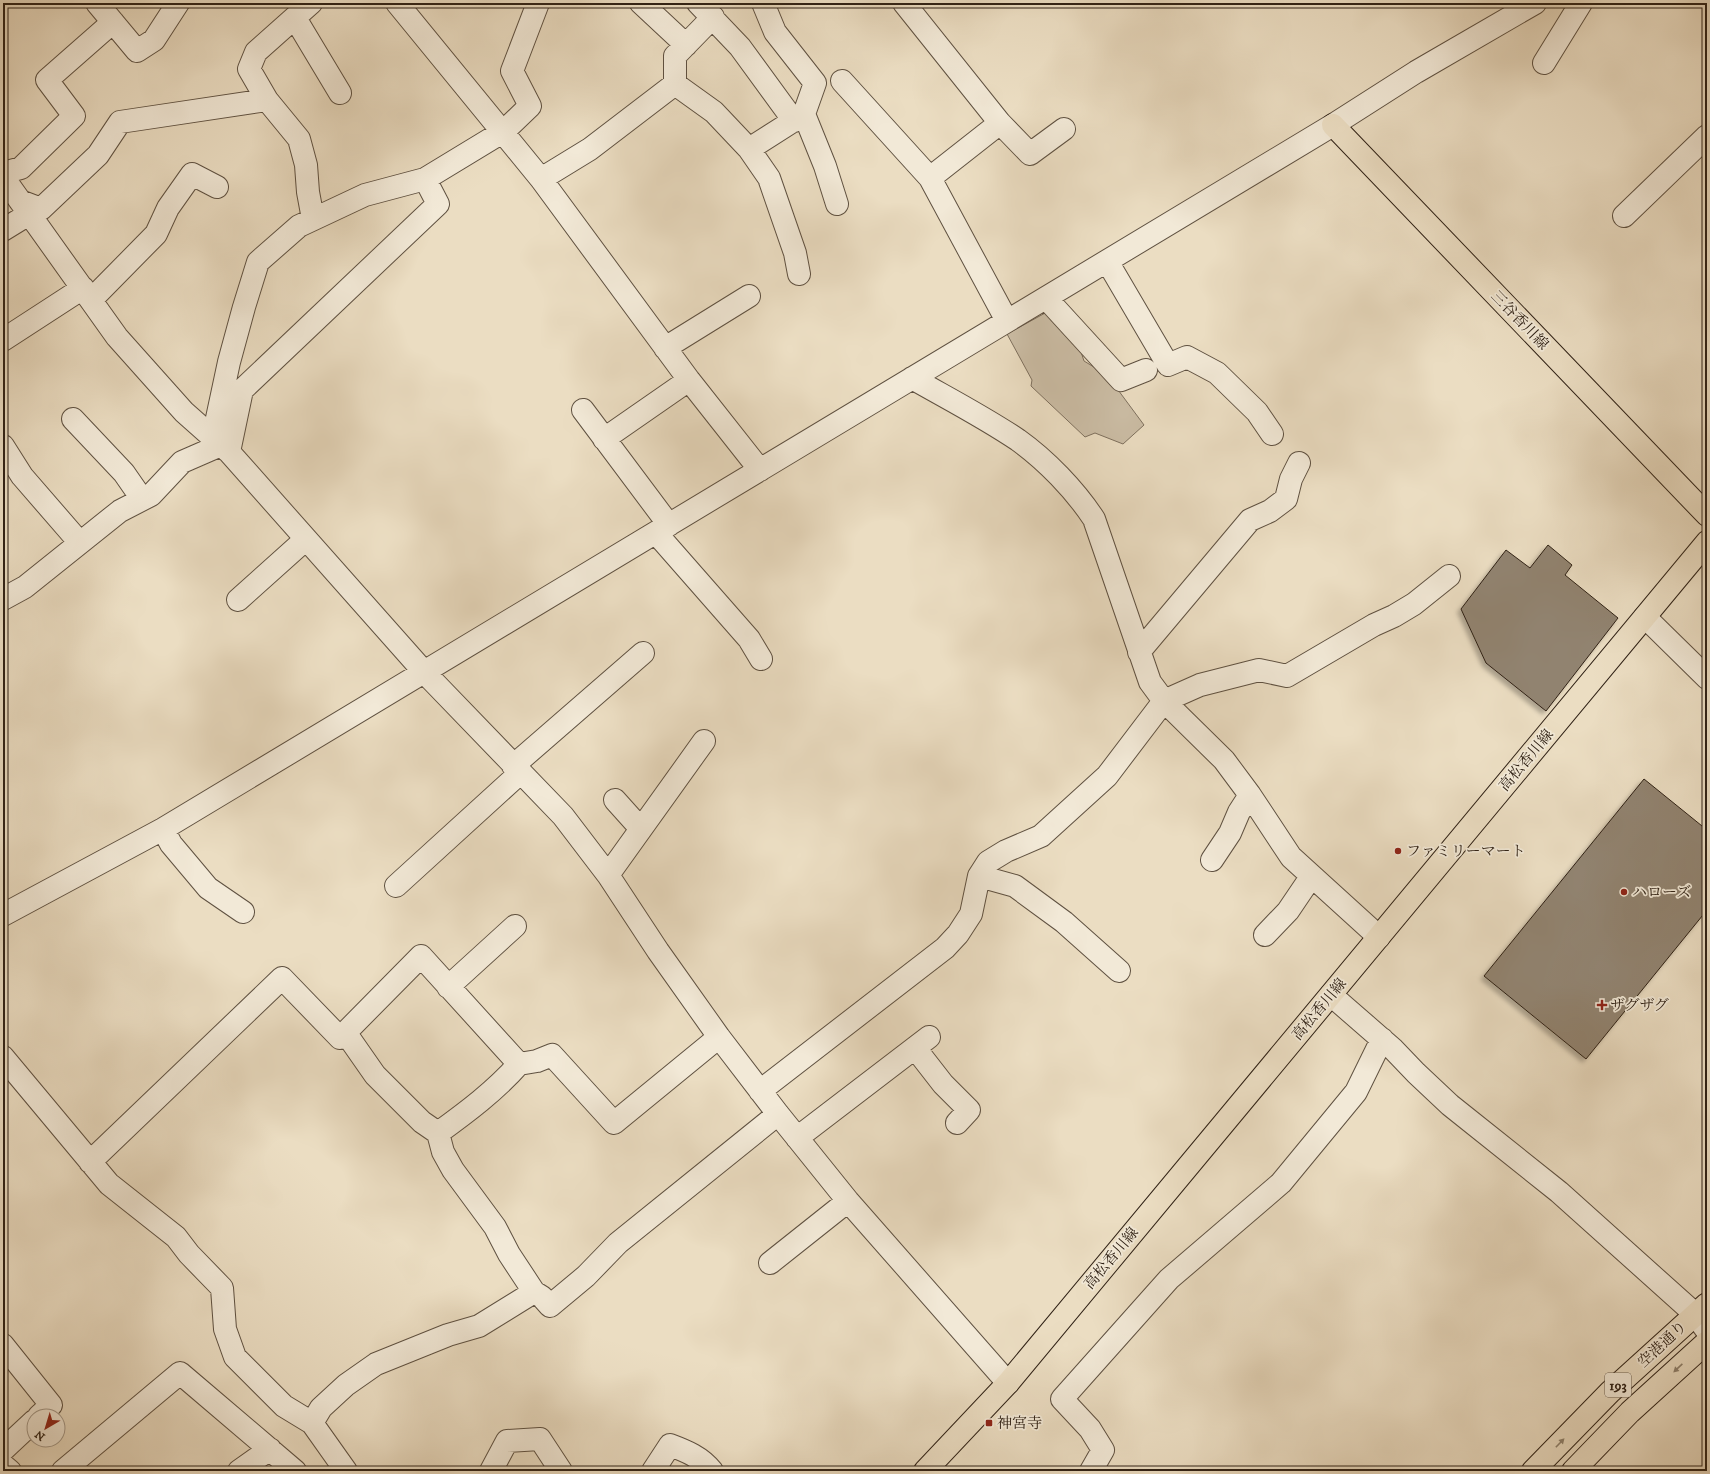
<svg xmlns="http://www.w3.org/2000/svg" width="1710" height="1474" viewBox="0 0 1710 1474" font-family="'IM FELL DW Pica','Noto Serif JP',serif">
<defs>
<filter id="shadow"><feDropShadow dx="-3.5" dy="3.5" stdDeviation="2" flood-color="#0004"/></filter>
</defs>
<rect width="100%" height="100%" fill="#ebddc2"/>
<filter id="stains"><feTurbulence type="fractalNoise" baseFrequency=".005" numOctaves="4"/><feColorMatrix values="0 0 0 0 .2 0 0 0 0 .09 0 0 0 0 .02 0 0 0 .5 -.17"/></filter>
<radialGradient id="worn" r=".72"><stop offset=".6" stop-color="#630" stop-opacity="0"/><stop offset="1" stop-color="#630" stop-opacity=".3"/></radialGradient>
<path fill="#cbbda5" stroke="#7e705e" d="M1047,312L1079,346L1084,361L1107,375L1144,425L1123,444L1095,433L1085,437L1031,386L1032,380L1007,334Z"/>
<path fill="#91836f" stroke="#302216" filter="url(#shadow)" d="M1548,545L1572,565L1565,575L1618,618L1546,711L1486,663L1461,609L1506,550L1530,568Z
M1644,779L1707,830V910L1586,1059L1484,976Z"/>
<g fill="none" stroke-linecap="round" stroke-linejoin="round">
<g stroke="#5f5141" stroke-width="24">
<path id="minor" d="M97,3L137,51L154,40L178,3
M311,3L256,52L249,69L267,100L299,139L306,165L308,192L313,219
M397,3L541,179L689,380L760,470
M641,3L686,45
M698,3L740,47L794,121
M763,3L775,32L815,83L804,114L825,166L837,204
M904,3L1000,123L1030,154L1064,129
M295,18L340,93
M1544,63L1581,3
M842,81L930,178L1007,321
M675,84L714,112L749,149L769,178L795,253L799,274
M749,149L804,114
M3,173L21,168L74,116L47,80L113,22
M3,177L117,337L184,412L229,452L425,673L563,816L608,875L658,951L719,1037L778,1114L848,1201L1008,1383
M930,178L1000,123
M541,179L590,149L675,84V56L713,17
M20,201L41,209L98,155L120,122L267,100
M1624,216L1707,136
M3,230L29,214
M1107,261L1168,365L1187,357L1217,373L1257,412L1272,434
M1046,298L1121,380L1146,370
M91,300L156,234L168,208L192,174L217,187
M3,340L83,288
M665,348L749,296
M912,378C947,398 984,417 1018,440C1046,460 1075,490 1094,519L1150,682L1164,701L1224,760L1250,795L1291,857L1379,937
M583,410L669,525
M73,419L124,473L142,499
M213,437L229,362L244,307L258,262L299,226L365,195L425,179L504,131L530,106L512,71L538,3
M604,439L689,380
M3,446L22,476L74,536
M229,452L242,390L438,204L425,179
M656,533L749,639L761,659
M3,599L25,587L120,511L151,495L182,462L221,445
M238,600L306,539
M1645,617L1707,678
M1139,652L1250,520L1270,511L1286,499L1291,479L1299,463
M513,766L643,653
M615,800L641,829
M163,829L171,844L208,888L243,912
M1212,860L1230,833L1239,812L1250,795
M608,875L704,741
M979,876L1015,886L1064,922L1119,971
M396,886L520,773
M3,915L163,829L1333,125L1416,72L1535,3
M1265,935L1288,911L1311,877
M448,987L515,926
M1331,995L1393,1049L1416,1073L1450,1105L1559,1192L1695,1314L1707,1331
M345,1032L375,1075L422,1122L438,1133L443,1152L453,1170L495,1227L509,1254L534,1292
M915,1048L943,1084L969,1110L957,1123
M3,1057L109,1184L176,1237L189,1254L222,1288L225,1329L235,1357L284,1406L312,1423L346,1471
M760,1091L945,948L958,934L971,914L979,876L988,862L1006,851L1041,836L1107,776L1164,701L1200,685L1259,670L1287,676L1374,625L1394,616L1414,604L1449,576
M438,1133C467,1112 495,1091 519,1064
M797,1138L929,1037
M90,1162L282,978L340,1038L421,956L519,1064L537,1061L552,1055L614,1123L719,1037
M770,1263L848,1201
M3,1345L51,1405L39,1416
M312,1423L321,1408L346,1385L376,1364L448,1335L479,1326L534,1292L542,1297L550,1306L586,1276L618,1243L778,1114
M3,1450L34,1421
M3,1465L10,1471
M63,1471L180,1373L295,1471
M239,1471L270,1449
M491,1471L507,1441L540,1439L561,1471
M653,1471L670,1445C686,1451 701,1457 712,1471
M1091,1471L1103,1450L1090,1429L1062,1399L1169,1279L1281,1183L1356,1092L1382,1039"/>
</g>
<g stroke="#302216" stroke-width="24">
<path id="major" d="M1333,125L1707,515
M925,1471L1008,1383L1707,542"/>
</g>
<g stroke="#302216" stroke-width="24">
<path id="highway" d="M1533,1471L1610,1392L1707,1304
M1573,1471L1630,1412L1707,1342"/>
</g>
<use href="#minor" stroke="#f2e9d7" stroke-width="22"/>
<use href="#major" stroke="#ebddc2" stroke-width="22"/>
<use href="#highway" stroke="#ebddc2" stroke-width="22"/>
</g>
<defs><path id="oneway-solid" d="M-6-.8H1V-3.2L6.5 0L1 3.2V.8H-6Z"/></defs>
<g fill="#8e806c">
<use href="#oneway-solid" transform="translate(1678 1368) rotate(137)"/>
<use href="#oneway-solid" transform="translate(1560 1443) rotate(-46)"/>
</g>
<g fill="#8f2418" stroke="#f2e9d7" stroke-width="1.5">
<circle cx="1398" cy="851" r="4"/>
<circle cx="1624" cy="892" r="4"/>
<path d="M1600 999h4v4h4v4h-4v4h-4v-4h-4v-4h4z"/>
<rect x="985" y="1419" width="8" height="8" rx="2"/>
</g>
<g text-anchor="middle" stroke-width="3.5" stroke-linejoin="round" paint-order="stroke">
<rect fill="#f2e9d7" stroke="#6a5e50" stroke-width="1" x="1605" y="1373" width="26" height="24" rx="3"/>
<g font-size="14" font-weight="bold" fill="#302216">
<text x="1618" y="1390">193</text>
</g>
<g font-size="15" fill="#302216" stroke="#f2e9d7">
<text transform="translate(1520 320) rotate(46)" y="5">三谷香川線</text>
<text transform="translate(1526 760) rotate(-50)" y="5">高松香川線</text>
<text transform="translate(1319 1009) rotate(-50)" y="5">高松香川線</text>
<text transform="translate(1111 1258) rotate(-50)" y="5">高松香川線</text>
<text transform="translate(1662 1344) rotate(-43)" y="5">空港通り</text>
</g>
<g font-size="15" fill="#302216" stroke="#f2e9d7" text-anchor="start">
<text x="1406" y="856">ファミリーマート</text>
<text x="1632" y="897">ハローズ</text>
<text x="1610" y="1010">ザグザグ</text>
<text x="997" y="1428">神宮寺</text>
</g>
</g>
<rect width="1710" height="1474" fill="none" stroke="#ebddc2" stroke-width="16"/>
<rect x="4" y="4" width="1702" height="1466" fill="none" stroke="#302216" stroke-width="2"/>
<rect x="8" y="8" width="1694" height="1458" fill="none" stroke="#302216"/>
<g transform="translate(46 1428) rotate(218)"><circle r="19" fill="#f2e9d7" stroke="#a4998a"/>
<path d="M0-3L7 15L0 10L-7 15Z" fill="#8f2418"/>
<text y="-6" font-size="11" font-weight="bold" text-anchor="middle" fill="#302216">N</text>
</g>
<rect width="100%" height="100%" filter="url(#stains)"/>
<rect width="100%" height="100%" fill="url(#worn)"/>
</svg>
